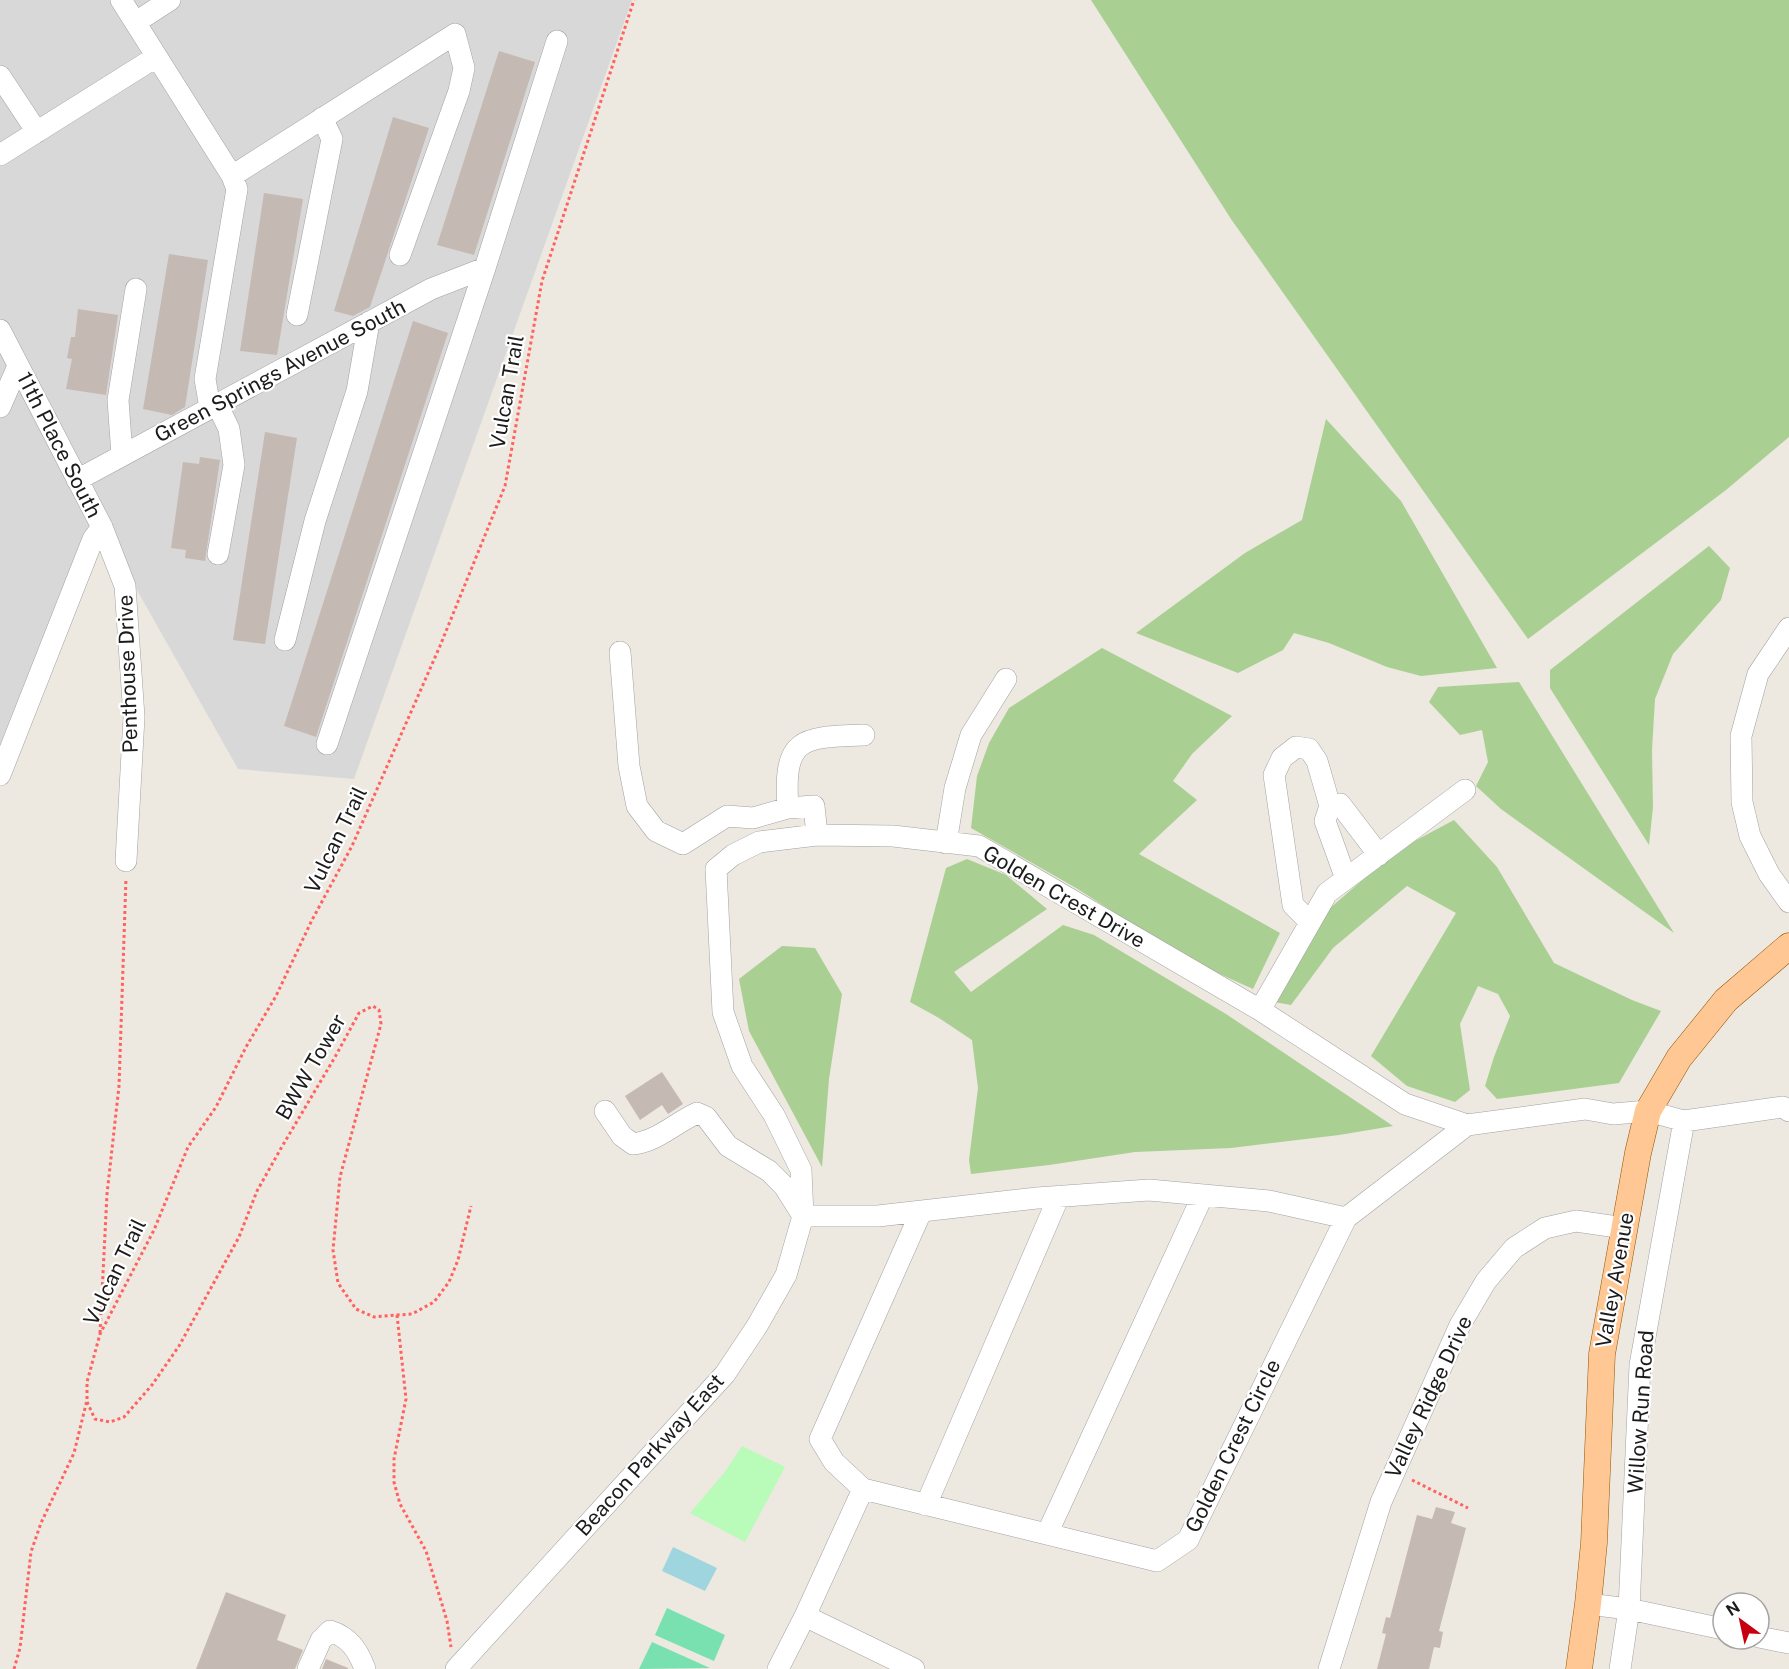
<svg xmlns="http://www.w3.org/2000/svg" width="1789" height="1669" viewBox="0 0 1789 1669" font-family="'Public Sans',sans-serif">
<rect width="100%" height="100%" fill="#ede8e0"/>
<path fill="#d9d8d8" d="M0,0H632L354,779L238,769L102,528L0,778Z"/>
<path fill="#a9cf92" d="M1091,0H1789V437L1726,490L1528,639L1231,219Z
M1326,419L1401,501L1497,668L1421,676L1387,667L1329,643L1294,633L1283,650L1238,673L1136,633L1245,553L1302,520Z
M1709,546L1730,568L1721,600L1673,654L1655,699L1652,750L1653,807L1649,845L1550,688V670Z
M1102,648L1232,716L1192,754L1173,781L1197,800L1139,854L1280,933L1253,989L1189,960L1076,888L971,828L977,776L989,743L1009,708Z
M1519,682L1674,933L1501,809L1476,786L1488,762L1482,730L1460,735L1429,702L1438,687Z
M1454,820L1497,867L1554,963L1632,1000L1661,1011L1619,1083L1497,1099L1485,1086L1494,1057L1510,1016L1498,994L1478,986L1460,1024L1470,1090L1455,1102L1407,1086L1371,1056L1456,913L1407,886L1333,948L1291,1005L1274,1002L1329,909L1396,851Z
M967,859L1006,875L1047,909L954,972L971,992L1063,925L1094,935L1226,1014L1393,1126L1339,1135L1231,1148L1135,1152L1049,1165L971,1174L969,1160L978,1088L972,1040L939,1018L910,1002L946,868Z
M782,946L815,948L842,994L829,1079L822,1167L749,1031L739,979Z"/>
<path fill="#b9fbb9" d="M742,1446L785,1467L745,1542L690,1513L724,1473Z"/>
<path fill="#79e1b0" d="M667,1608L725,1635L714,1661L655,1635Z
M652,1642L710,1668L639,1669Z"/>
<path fill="#9ed5de" d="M673,1547L717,1568L705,1591L662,1571Z"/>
<path fill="#c5b9b3" d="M499,51L535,62L474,255L437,245Z
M393,117L429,128L370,307L353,316L334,311Z
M264,193L303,199L277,355L240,351Z
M169,254L208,260L185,407L172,415L143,409Z
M78,309L118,315L106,395L66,389L72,359L67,358L71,337H75Z
M413,321L448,333L316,737L284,726Z
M265,432L297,438L265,644L233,640Z
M200,457L220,460L205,561L185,558L186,550L171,548L183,462L199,464Z
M662,1072L683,1104L668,1114L662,1105L640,1120L625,1096Z
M1436,1507L1455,1512L1451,1523L1466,1528L1439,1631L1443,1632L1440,1648L1434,1647L1429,1669H1377L1386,1634L1382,1633L1386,1617L1390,1618L1417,1515L1432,1519Z
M226,1592L286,1615L277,1640L303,1650L295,1669H196Z
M326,1659L348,1668V1669H322Z"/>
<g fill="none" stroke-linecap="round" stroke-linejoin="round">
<g stroke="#a2a2a2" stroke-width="22">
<path id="minor" d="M121,0L232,176L237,189L205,379L210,408
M136,22L170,0
M0,76L37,132
M0,155L156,57
M232,176L455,34L464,68L459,91L400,255
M297,315L332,139L322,118
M0,330L102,527L125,586L134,717L126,861
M217,404L229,429L234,465L218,554
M0,407L18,366
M122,455L118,400L136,289
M77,480L431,289L485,268
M1789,628L1758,674L1741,736L1742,802L1750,836L1769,874L1789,902
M285,640L315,521L357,391L369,322
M620,652L629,766L637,806L656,831L683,844L727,816L753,818L788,808L814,806L817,835
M327,744L485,268L557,41
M0,775L93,539L102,527
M788,808C783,738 800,737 864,735
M946,843L955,788L971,735L1006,679
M1346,879L1325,821L1330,806L1340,804L1379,855
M1310,922L1293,905L1274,775L1282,758L1296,747L1309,749L1317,761L1330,806
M1260,1010L1327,893L1465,790
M605,1111L622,1136L633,1144C658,1141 675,1123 697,1113L706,1117L728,1146L769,1171L784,1186L801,1213
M921,1212L820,1439L834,1462L863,1489L1157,1561L1188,1540L1346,1218L1467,1125
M803,1216H878L1037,1198L1149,1190L1269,1201L1346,1218
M926,1505L1059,1196
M1047,1534L1203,1195
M1588,1604L1629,1609L1723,1629
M805,1616L914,1669
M1759,1637L1789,1643
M308,1669L321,1640L330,1631C349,1637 358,1650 365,1669
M456,1669L725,1374L757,1326L786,1275L803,1216L801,1170L774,1115L742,1066L723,1012L716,869L733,855L759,842L817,835L893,836L979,846L1260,1010L1405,1104L1467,1125L1585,1109L1613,1114L1648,1111L1684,1121L1783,1107L1789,1111
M778,1669L805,1616L863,1489
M1329,1669L1381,1502L1460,1325L1486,1281L1514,1248L1545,1228L1576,1221L1624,1228
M1620,1669L1629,1609L1640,1365L1684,1121"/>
</g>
<g stroke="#925500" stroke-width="27">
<path id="major" d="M1579,1669L1588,1604L1594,1543L1602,1354L1638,1153L1648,1111L1679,1058L1726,1000L1789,946"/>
</g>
<path stroke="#ff625f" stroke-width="3" stroke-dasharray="3 3" stroke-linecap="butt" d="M397,1315L406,1399L394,1459V1482L400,1504L426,1551L447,1621L451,1647
M100,1333L107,1194L119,1086L126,878
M87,1402L95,1419L110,1422L124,1417L152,1385L179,1346L239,1237L257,1191L280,1150L335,1057L359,1013L373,1006L379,1010L381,1024L340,1177L333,1250L338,1283L356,1309L374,1317L397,1315L412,1314L434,1302L449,1282L458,1260L471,1206
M1412,1480L1468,1508
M14,1669L20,1648L31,1552L41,1523L74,1453L87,1400V1382L100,1334L154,1230L188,1147L216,1107L246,1047L276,996L312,920L352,846L440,646L505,486L542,281L634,0"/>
<use href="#minor" stroke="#fff" stroke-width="21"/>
<use href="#major" stroke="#ffc793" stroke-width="26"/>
</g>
<g text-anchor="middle" stroke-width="4.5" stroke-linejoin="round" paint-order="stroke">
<g font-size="21" fill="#1b1b1b" stroke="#fff">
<text transform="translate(280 371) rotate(-28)" y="7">Green Springs Avenue South</text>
<text transform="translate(507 392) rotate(-80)" y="7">Vulcan Trail</text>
<text transform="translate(59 445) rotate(63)" y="7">11th Place South</text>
<text transform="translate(128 674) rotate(-92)" y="7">Penthouse Drive</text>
<text transform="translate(336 840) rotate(-64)" y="7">Vulcan Trail</text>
<text transform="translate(1064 897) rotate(30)" y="7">Golden Crest Drive</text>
<text transform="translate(311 1067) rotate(-60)" y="7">BWW Tower</text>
<text transform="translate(115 1272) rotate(-64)" y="7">Vulcan Trail</text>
<text transform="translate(1615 1280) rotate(-80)" y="7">Valley Avenue</text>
<text transform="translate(1429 1397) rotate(-65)" y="7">Valley Ridge Drive</text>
<text transform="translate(1641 1412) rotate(-86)" y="7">Willow Run Road</text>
<text transform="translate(1233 1446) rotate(-64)" y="7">Golden Crest Circle</text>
<text transform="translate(650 1455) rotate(-48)" y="7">Beacon Parkway East</text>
</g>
</g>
<g transform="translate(1741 1621) rotate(327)"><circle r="28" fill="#ffffff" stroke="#a4a4a4" stroke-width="1.5"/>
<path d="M0-4.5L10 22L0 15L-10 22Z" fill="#c60011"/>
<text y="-9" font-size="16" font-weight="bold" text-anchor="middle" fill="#1b1b1b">N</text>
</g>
</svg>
